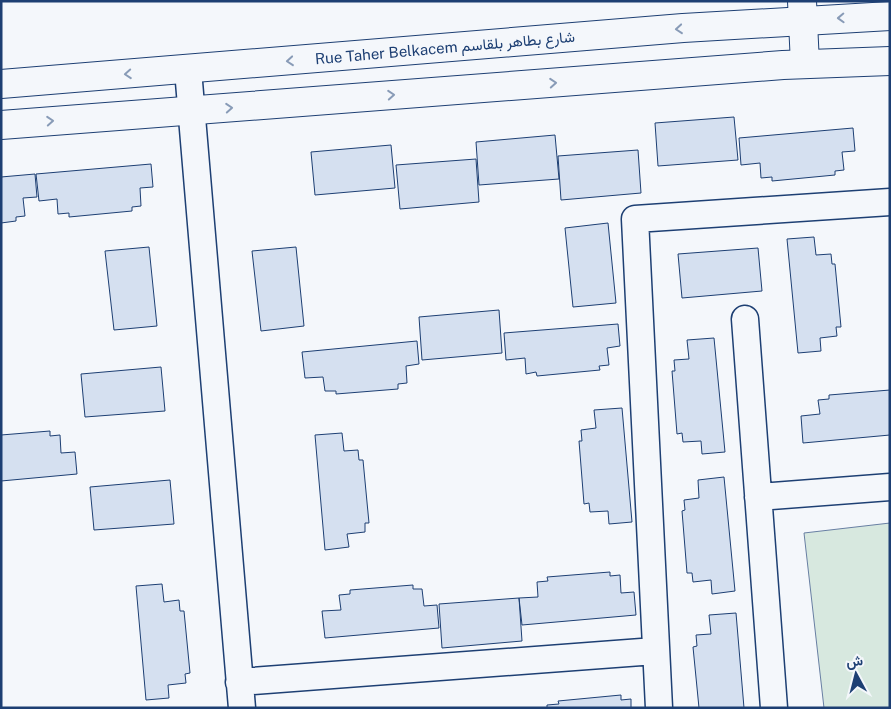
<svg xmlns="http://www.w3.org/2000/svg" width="891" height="709" viewBox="0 0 891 709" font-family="'Public Sans',Vazirmatn,sans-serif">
<rect width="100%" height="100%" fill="#f4f7fb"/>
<path fill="#d7e8df" stroke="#687fa3" d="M890,523V708H824L804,533Z"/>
<path fill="#d5e0f0" stroke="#1d3f73" d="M734,117L738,160L658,166L655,123Z
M853,128L855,151L842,152L844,170L835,171V175L772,181V177L761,178L760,163L741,165L739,138Z
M555,135L559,179L479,185L476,142Z
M391,145L395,188L315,195L311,152Z
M638,150L641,193L561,200L558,156Z
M476,159L479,202L400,209L396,165Z
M151,164L153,187L140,188L141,206L132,207V211L69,217V213L58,214L57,199L39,201L36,174Z
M35,174L37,197L23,198L25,216L16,217V221L1,223V177Z
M608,223L616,303L573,307L565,228Z
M814,237L816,255L831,254L832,264H835L841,327H836L837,336L820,338L821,351L798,353L787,239Z
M149,247L157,326L114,330L105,251Z
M296,247L304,326L261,331L252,251Z
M758,248L762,291L682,298L678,254Z
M499,310L502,353L422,360L419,317Z
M618,324L620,346L607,348L609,365L599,366L600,370L537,376L536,372L526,374L525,358L506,360L504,333Z
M714,338L725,452L702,454L701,441L683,442L682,433L677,434L672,371H675L674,360L689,359L687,340Z
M417,341L419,364L406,366L407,383L398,384V389L336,394V391H325L323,377L305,378L302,352Z
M161,367L165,411L85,417L81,374Z
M890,390V435L803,443L801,416L820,414L818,400L829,399V395Z
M622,408L632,522L609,524L608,511L590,512L589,503L584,504L579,441H582L581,430L596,428L594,410Z
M50,431V436L60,435L61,453L75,452L77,474L1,481V435Z
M342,433L344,451L358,450L359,460H363L369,523H365V532L347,534L349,547L325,550L315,435Z
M724,477L735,591L712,594L711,580L693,582L692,573H687L682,511L685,510L684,500L699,498L698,480Z
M170,480L174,524L94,530L90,487Z
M610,572V576L620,575L621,593L634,592L636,615L522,625L519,598L538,597L537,582L548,581L547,577Z
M162,584L164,602L179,600L180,611H184L190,673L185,674L186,683L168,685L169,698L146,700L136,586Z
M413,585V589H422L424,606L437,605L439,628L325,638L322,611L341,610L339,595L350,594V590Z
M519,598L522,641L442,648L439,604Z
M736,613L744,708H699L693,647L697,646L696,635L711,634L709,615Z
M621,695V700L631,699V708H547V705L559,704L558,701Z"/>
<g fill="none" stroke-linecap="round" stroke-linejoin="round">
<g stroke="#1d3f73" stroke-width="29">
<path id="minor" d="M188,70L242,708
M745,319L774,708
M758,497L890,487
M239,682L655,651
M659,708L635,219L890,202"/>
</g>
<g stroke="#1d3f73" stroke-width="30">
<path id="tertiary" d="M802,1L805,64"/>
</g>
<g stroke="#1d3f73" stroke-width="30">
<path id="secondary" d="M1,84L683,28L890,16
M1,125L783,65L890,61"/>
</g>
<use href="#minor" stroke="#f4f7fb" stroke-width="26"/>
<use href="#tertiary" stroke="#f4f7fb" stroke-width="28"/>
<use href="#secondary" stroke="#f4f7fb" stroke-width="28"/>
</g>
<defs><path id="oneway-chevron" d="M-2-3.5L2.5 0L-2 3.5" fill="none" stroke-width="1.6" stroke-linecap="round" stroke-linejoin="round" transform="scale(1.25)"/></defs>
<g stroke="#889bb7">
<use href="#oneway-chevron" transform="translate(841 18) rotate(178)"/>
<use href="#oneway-chevron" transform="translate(679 29) rotate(175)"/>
<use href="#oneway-chevron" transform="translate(290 61) rotate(175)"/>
<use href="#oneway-chevron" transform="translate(128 74) rotate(176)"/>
<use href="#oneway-chevron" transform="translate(553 83) rotate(-4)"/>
<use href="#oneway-chevron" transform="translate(391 95) rotate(-4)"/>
<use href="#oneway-chevron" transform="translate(229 108) rotate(-4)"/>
<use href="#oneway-chevron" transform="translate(50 121) rotate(-4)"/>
</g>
<g text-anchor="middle" stroke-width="4" stroke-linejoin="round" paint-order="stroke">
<g font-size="15" fill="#1d3f73" stroke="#f4f7fb">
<text transform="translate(445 48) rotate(-5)" y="5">Rue Taher Belkacem شارع بطاهر بلقاسم</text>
</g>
</g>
<rect width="891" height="709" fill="none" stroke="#1d3f73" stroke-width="5"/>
<g transform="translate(856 674) rotate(353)" stroke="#f4f7fb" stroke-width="4" paint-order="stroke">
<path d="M0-4L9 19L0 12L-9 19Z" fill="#1d3f73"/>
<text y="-8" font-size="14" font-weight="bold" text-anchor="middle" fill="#1d3f73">ش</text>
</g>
</svg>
